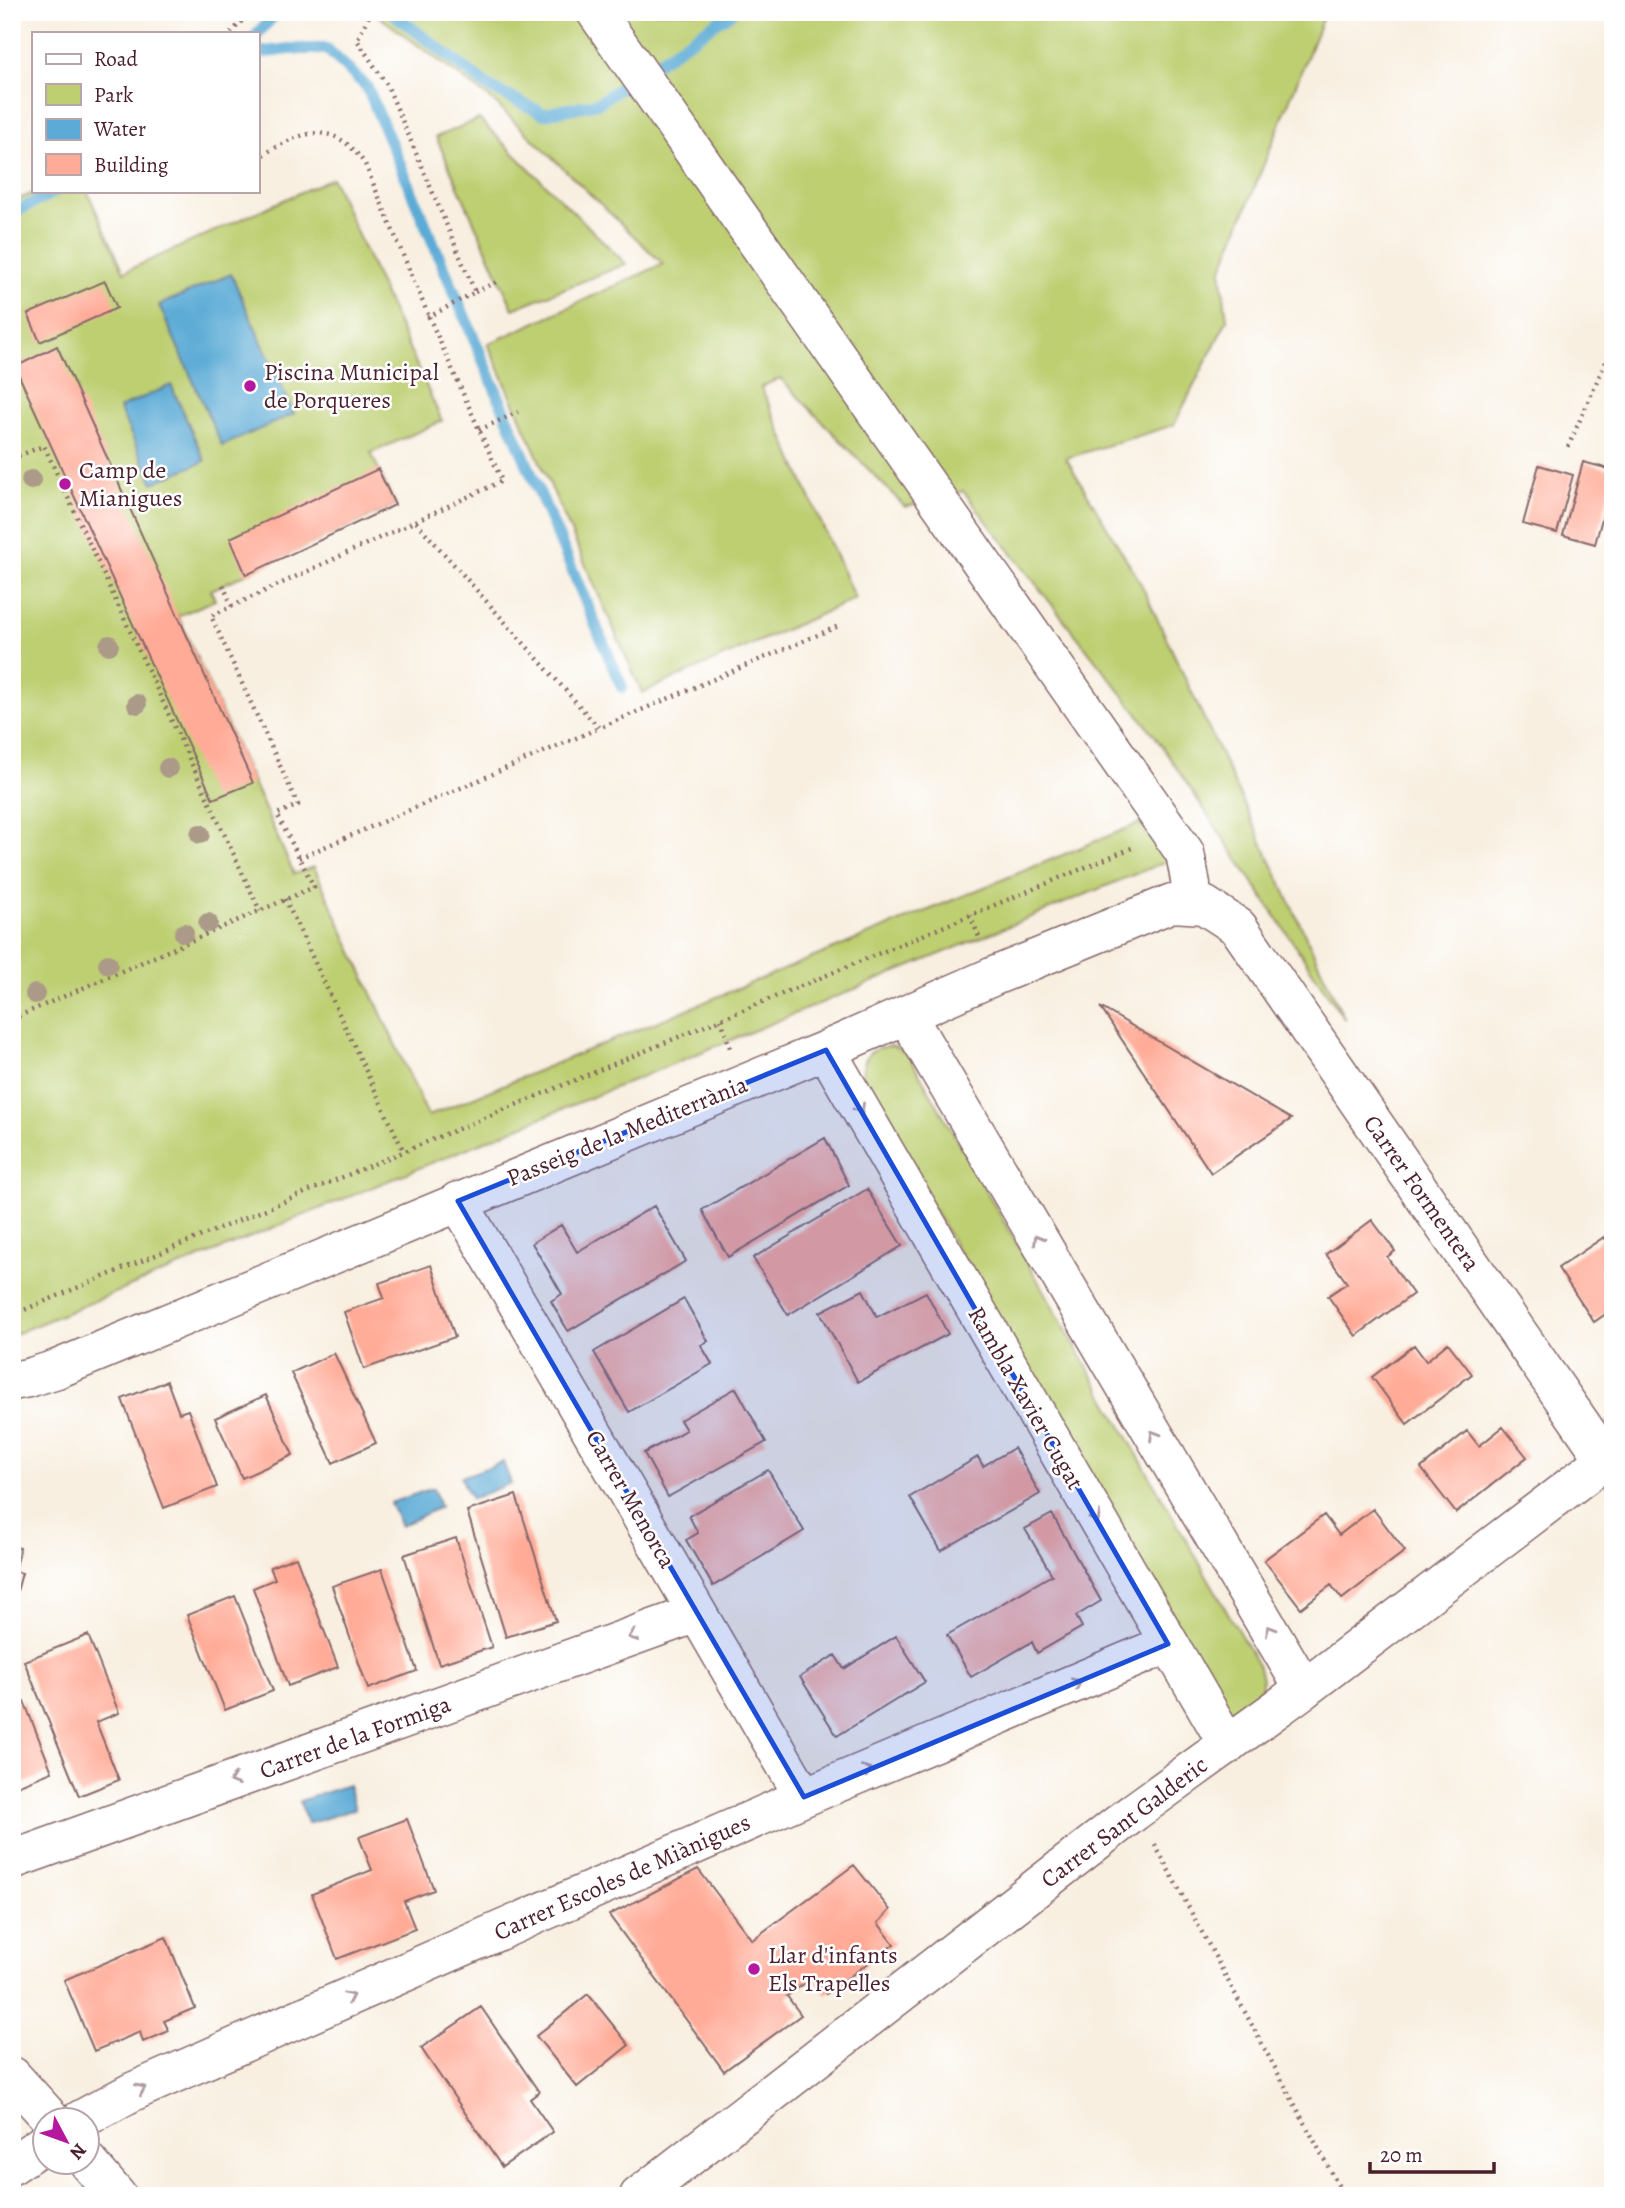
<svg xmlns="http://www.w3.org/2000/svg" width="1625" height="2208" viewBox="0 0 1625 2208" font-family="Alegreya,serif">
<rect width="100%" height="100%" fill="#fff"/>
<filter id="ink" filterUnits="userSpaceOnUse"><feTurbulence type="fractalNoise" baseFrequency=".0143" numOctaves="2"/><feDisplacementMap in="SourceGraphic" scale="14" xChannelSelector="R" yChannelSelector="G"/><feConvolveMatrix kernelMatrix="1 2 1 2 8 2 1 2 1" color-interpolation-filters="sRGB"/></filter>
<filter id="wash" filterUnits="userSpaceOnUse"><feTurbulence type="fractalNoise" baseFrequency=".00686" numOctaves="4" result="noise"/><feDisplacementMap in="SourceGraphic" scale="28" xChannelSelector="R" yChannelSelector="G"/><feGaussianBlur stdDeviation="1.57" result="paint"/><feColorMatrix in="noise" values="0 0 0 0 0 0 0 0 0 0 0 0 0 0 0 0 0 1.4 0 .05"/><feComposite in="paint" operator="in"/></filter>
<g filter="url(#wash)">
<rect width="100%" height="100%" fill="#f8efe0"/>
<path fill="#becf72" stroke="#84774e" stroke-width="2" d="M373,12H1325L1221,271L1227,320L1174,425L1066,458L1141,584L1345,1020L1155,736L963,491L905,507L780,378L761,387L855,599L642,693L488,344L663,264L492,100Z
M479,119L626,264L513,309L436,137Z
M332,178L442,421L371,453L395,505L211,590L215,600L178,616L294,874L314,867L428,1116L1140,823L1167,861L12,1335V202L38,191H87L124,272Z
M892,1046L908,1054L1259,1667C1260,1672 1263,1679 1262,1684C1259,1704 1243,1713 1225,1710L861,1084C864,1059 864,1048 892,1046Z"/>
<path fill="#5cabd6" stroke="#536580" stroke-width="2" d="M231,274L294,414L222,446L159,305Z
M171,385L205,461L153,483L119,408Z
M503,1462L511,1483L471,1499L461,1477Z
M433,1488L440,1507L401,1526L390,1503Z
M348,1785L355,1809L307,1824L300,1801Z"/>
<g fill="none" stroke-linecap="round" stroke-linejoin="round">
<path stroke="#5cabd6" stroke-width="12" d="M391,12L489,87L544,114L598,103L732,12
M257,34L277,12
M257,53L290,49H327L367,87L622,687
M12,214L56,191"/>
</g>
<g id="blocks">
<path fill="#ffab97" d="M105,281L117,308L40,342L28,314Z
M57,346L253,783L213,799L15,367Z
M1583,462L1613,470V479L1595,544L1563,535Z
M1539,465L1573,475L1557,533L1523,524Z
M378,469L395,505L246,575L230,538Z
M1100,1007L1291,1119L1211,1173Z
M825,1138L849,1185L728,1257L702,1210Z
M867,1189L902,1246L788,1315L753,1258Z
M654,1206L686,1261L568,1331L551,1301L562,1294L532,1243L561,1225L577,1252Z
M1372,1220L1395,1251L1387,1257L1413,1294L1356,1336L1328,1296L1347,1283L1326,1254Z
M1604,1237L1613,1250V1309L1594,1322L1558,1268Z
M431,1265L455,1337L364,1369L344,1312L384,1298L379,1283Z
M863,1290L877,1317L926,1292L948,1334L858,1382L820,1312Z
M684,1299L708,1341L701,1345L712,1364L629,1412L594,1352Z
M1448,1343L1472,1374L1407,1424L1372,1377L1414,1345L1426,1361Z
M334,1353L376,1443L333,1463L291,1373Z
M167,1381L179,1413L188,1410L217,1487L164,1508L122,1399Z
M736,1388L766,1442L668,1497L644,1453L686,1430L680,1420Z
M266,1395L293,1455L242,1478L215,1418Z
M1503,1427L1527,1457L1456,1513L1421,1468L1467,1431L1479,1446Z
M1014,1448L1040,1494L941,1551L910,1497L978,1457L983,1466Z
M768,1470L804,1531L713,1586L686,1540L698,1533L689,1516Z
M516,1495L556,1621L506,1637L467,1511Z
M1373,1509L1405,1551L1342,1599L1331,1585L1301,1608L1264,1560L1324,1515L1339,1535Z
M1052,1514L1101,1601L1076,1616L1082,1627L1037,1653L1032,1642L971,1677L947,1635L1052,1575L1025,1529Z
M456,1538L492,1647L439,1664L404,1555Z
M12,1546L20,1548L14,1571L22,1573L13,1606Z
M296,1557L338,1667L288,1686L253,1588L275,1579L270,1567Z
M382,1569L417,1671L368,1689L332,1586Z
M235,1596L273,1691L225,1710L187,1615Z
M88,1635L119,1713L96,1722L119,1780L79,1796L24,1661Z
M896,1636L925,1682L837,1736L800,1677L835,1655L844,1669Z
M24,1701L52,1772L12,1788V1706Z
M407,1819L434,1890L404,1901L415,1929L337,1959L312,1894L372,1870L359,1837Z
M854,1865L890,1910L878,1923L894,1944L826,1994L814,1977L787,1996L801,2015L724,2071L609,1915L698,1869L752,1940Z
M166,1937L195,2008L164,2021L169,2031L143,2042L140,2032L94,2051L64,1980Z
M588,1994L629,2045L577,2087L536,2036Z
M481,2007L539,2092L530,2099L553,2132L502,2167L421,2048Z"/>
</g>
</g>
<g filter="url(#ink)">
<use href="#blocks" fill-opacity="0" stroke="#87686a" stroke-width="2"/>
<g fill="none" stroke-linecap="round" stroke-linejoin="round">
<g stroke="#87686a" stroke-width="41">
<path id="minor" d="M596,12L1185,853L1191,885L1190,904
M907,1016L1304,1689
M826,1050L1228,1745
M458,1201L804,1797
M12,1381L28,1378L57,1369L826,1050L994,976L1172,903L1204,905L1238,927L1605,1459
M12,1860L697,1613
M12,2076L52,2120
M80,2120L132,2092L804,1797L1168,1644
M88,2162L117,2196
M12,2165L46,2142"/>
</g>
<g stroke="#87686a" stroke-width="41">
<path id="tertiary" d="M639,2196L1134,1812L1304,1689L1613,1454"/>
</g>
<path stroke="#87686a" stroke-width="4.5" stroke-dasharray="2 5" stroke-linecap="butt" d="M231,33L250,12
M257,159C298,132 332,116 365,164L429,317
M475,292L500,280
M479,430L518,412
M1568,447L1613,345
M12,458L44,446L260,911
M416,522L599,728L841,625
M223,585L232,606
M299,858L599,728
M285,899L404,1152
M970,915L979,937
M12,1019L314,887L277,814L298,805L211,616L502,481L429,317L475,292L387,85L357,40L371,12
M721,1019L730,1048
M12,1315L1134,847
M1155,1845L1344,2196"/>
<use href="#minor" stroke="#fff" stroke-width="38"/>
<use href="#tertiary" stroke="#fff" stroke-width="38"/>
</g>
<g fill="#ac9a88">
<circle cx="31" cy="480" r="10"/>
<circle cx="109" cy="645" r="10"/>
<circle cx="137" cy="704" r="10"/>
<circle cx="168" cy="768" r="10"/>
<circle cx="200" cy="834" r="10"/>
<circle cx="208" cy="923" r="10"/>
<circle cx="184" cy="933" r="10"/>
<circle cx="108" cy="964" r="10"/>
<circle cx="35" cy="994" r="10"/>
</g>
<defs><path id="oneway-chevron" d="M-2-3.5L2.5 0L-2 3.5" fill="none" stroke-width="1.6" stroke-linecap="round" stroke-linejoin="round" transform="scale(1.75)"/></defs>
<g stroke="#ae9aa0">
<use href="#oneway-chevron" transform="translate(860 1109) rotate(60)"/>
<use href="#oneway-chevron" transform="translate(1038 1239) rotate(-121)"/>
<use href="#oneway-chevron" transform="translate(1154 1435) rotate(-121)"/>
<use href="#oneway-chevron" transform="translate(1096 1518) rotate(60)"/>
<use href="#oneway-chevron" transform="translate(1270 1630) rotate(-121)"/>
<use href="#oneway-chevron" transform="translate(633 1636) rotate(160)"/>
<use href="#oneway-chevron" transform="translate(1077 1683) rotate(-23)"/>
<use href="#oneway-chevron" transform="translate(867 1770) rotate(-23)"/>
<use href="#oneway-chevron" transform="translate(234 1780) rotate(160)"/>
<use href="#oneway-chevron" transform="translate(349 1997) rotate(-24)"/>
<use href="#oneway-chevron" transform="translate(141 2089) rotate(-24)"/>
</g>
</g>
<path fill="#1d4ed8" fill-opacity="0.2" stroke="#1d4ed8" stroke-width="5" stroke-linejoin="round" d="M826,1050L1168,1644L804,1797L458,1201Z"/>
<g fill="#b5179e" stroke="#fff" stroke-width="2.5">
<circle cx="250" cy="386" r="7"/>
<circle cx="65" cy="484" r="7"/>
<circle cx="754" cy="1969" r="7"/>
</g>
<g text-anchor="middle" stroke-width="5" stroke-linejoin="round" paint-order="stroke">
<g font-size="24" fill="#4a1f2b" stroke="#fff" text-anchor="start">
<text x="264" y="380">Piscina Municipal<tspan x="264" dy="28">de Porqueres</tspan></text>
<text x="79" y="478">Camp de<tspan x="79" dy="28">Mianigues</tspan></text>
<text x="768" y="1963">Llar d'infants<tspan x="768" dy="28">Els Trapelles</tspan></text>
</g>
<g font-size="24" fill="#4a1f2b" stroke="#fff">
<text transform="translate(627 1131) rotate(-22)" y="8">Passeig de la Mediterrània</text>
<text transform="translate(1422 1193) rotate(55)" y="8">Carrer Formentera</text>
<text transform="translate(1026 1398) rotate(60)" y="8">Rambla Xavier Cugat</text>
<text transform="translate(631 1499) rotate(60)" y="8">Carrer Menorca</text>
<text transform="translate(355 1737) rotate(-20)" y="8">Carrer de la Formiga</text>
<text transform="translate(1124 1822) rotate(-37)" y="8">Carrer Sant Galderic</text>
<text transform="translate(622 1877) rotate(-24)" y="8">Carrer Escoles de Miànigues</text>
</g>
</g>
<rect width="1625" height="2208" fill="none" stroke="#fff" stroke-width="42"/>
<rect x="32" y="32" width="228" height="161" fill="#ffffff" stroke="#b7a5aa" stroke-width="2"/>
<rect x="46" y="54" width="35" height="10" fill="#ffffff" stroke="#b7a5aa" stroke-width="2"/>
<text x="94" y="66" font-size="21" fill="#4a1f2b">Road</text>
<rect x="46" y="84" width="35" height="21" fill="#becf72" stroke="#b7a5aa" stroke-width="2"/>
<text x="94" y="102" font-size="21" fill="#4a1f2b">Park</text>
<rect x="46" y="119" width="35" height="21" fill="#5cabd6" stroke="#b7a5aa" stroke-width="2"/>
<text x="94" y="136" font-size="21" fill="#4a1f2b">Water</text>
<rect x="46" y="154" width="35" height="21" fill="#ffab97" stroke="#b7a5aa" stroke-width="2"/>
<text x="94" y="172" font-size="21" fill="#4a1f2b">Building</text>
<g transform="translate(66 2141) rotate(131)"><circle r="33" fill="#ffffff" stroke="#b7a5aa" stroke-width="2"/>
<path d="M0-5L12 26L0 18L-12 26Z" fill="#b5179e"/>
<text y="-10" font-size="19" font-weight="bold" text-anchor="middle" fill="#4a1f2b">N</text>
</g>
<path d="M1370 2162v10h124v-10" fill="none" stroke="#4a1f2b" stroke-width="3.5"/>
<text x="1380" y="2162" font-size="21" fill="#4a1f2b" stroke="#ffffff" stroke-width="5" paint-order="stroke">20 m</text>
</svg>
